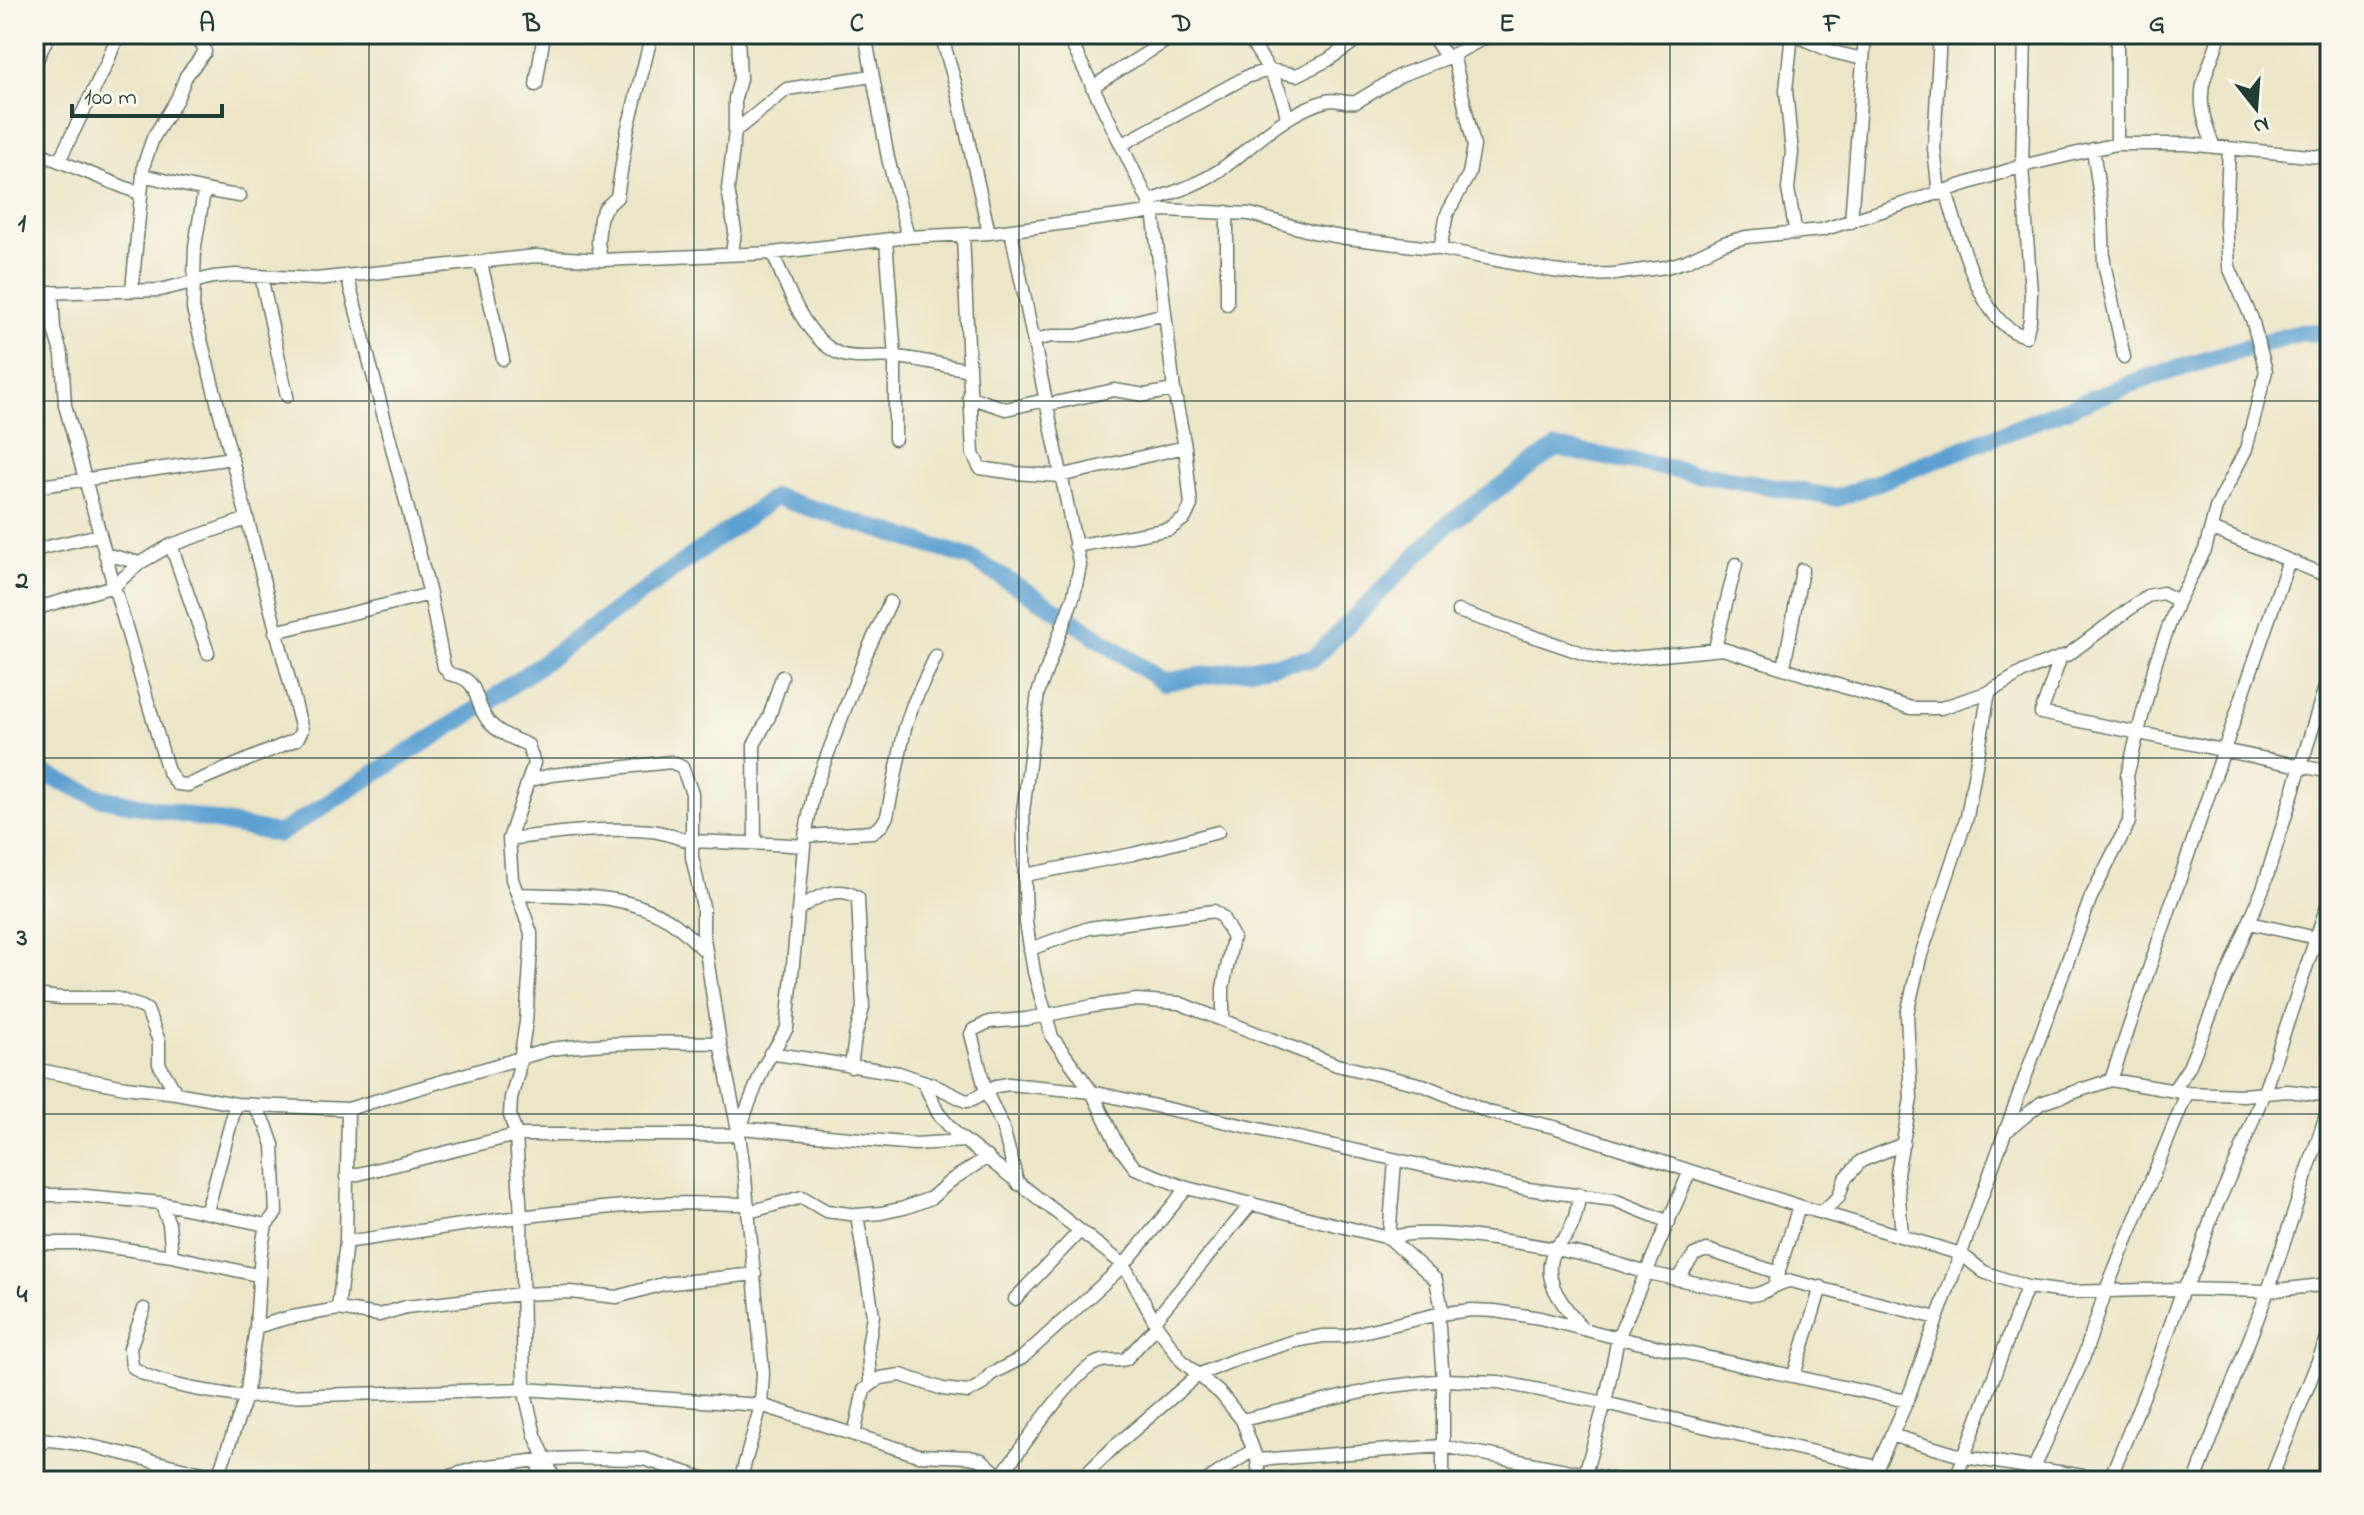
<svg xmlns="http://www.w3.org/2000/svg" width="2364" height="1515" viewBox="0 0 2364 1515" font-family="'Indie Flower',sans-serif">
<rect width="100%" height="100%" fill="#fbf7ec"/>
<filter id="ink" filterUnits="userSpaceOnUse"><feTurbulence type="fractalNoise" baseFrequency=".0125" numOctaves="2"/><feDisplacementMap in="SourceGraphic" scale="16" xChannelSelector="R" yChannelSelector="G"/><feConvolveMatrix kernelMatrix="1 2 1 2 8 2 1 2 1" color-interpolation-filters="sRGB"/></filter>
<filter id="wash" filterUnits="userSpaceOnUse"><feTurbulence type="fractalNoise" baseFrequency=".006" numOctaves="4" result="noise"/><feDisplacementMap in="SourceGraphic" scale="32" xChannelSelector="R" yChannelSelector="G"/><feGaussianBlur stdDeviation="1.8" result="paint"/><feColorMatrix in="noise" values="0 0 0 0 0 0 0 0 0 0 0 0 0 0 0 0 0 1.4 0 .05"/><feComposite in="paint" operator="in"/></filter>
<g filter="url(#wash)">
<rect width="100%" height="100%" fill="#ece5c7"/>
<g fill="none" stroke-linecap="round" stroke-linejoin="round">
<path stroke="#5da1d2" stroke-width="18" d="M34,770L101,798L279,834L479,708L775,497L971,558L1066,616L1163,682L1314,658L1448,524L1556,448L1837,498L2143,379L2298,333L2330,332"/>
</g>
</g>
<g filter="url(#ink)">
<g fill="none" stroke-linecap="round" stroke-linejoin="round">
<g stroke="#677867" stroke-width="15">
<path id="minor" d="M865,34L888,158L908,237
M941,34L956,86L989,233
M1067,34L1153,210L1174,390L1185,447L1191,505L1185,518L1170,529L1075,546
M1246,34C1263,60 1283,87 1287,119
M1431,34L1447,58
M1792,34L1786,90L1792,153L1788,189L1796,234
M1792,34L1833,52L1863,59
M1074,48L1083,34
M34,66L49,34
M536,85L544,34
M1092,87L1177,34
M735,131L787,89L871,76
M2117,144V34
M1121,145L1246,77L1269,70L1297,75L1328,60L1365,34
M2214,147C2205,125 2197,101 2205,77C2210,62 2216,49 2220,34
M2093,149L2102,211L2104,263L2124,357
M34,151L141,194
M59,161L107,63L118,34
M143,175C176,183 207,192 240,196
M1946,191C1959,231 1978,327 2026,336L2030,320L2031,293L2022,166L2025,34
M1939,194L1934,148L1940,34
M1149,201C1176,192 1205,182 1227,165C1257,142 1288,111 1326,101C1336,98 1345,104 1356,102L1401,75L1447,58L1492,34
M1851,222L1865,34
M1011,231L1080,566L1074,595L1038,693L1023,812L1026,922L1034,972L1052,1037L1092,1092L1117,1144L1135,1168L1187,1188L1389,1238C1428,1224 1557,1248 1601,1259C1617,1263 1632,1269 1648,1273C1682,1280 1716,1287 1750,1295C1766,1295 1775,1282 1791,1281L1937,1318
M963,235L973,454L980,468L1015,473L1060,476L1185,447
M886,240L895,357V439
M1440,249L1447,214L1469,174L1474,146L1453,54
M773,253C786,286 805,339 840,354C856,360 878,355 895,357C919,359 944,365 968,370
M732,254L735,231L728,189L735,131V98L740,79L738,34
M601,260L598,243L600,218L605,208L617,197L627,132L652,34
M481,263L503,359
M347,275L430,594L444,667L449,674C482,679 471,698 488,721C498,733 514,739 528,745L534,763L509,839L512,879L531,933V950L526,1022L518,1073L511,1098L510,1115L516,1135L521,1216L524,1389L535,1435L555,1481
M261,276L287,396
M132,290L144,164L153,138L177,99L186,76L205,52L202,43L184,34
M52,292L54,330L62,355L65,405L114,586L168,771L177,784L188,785L297,739L302,730L193,309L195,246L204,192
M34,293L160,290L213,277L236,275L316,279L536,256L601,260L773,253L908,237L989,233L1165,210L1250,214L1313,232L1347,238L1440,249L1553,271L1584,275L1614,274L1666,267L1686,261L1724,243L1746,237L1822,230L2022,166L2117,144H2186L2330,158
M1227,304V212
M1035,340L1052,336H1076L1165,314
M969,397L1006,409L1045,400
M1046,405L1114,390L1145,395L1174,390
M34,487L232,458
M2212,529L2330,577
M171,545L208,653
M34,550L99,535
M105,554L140,563
M34,609L114,586L140,563L171,545L247,519
M1458,611L1594,657L1612,660L1723,649L1911,708H1941L1989,692L2025,671L2069,654L2147,596L2163,593L2178,601
M275,632L430,594
M1715,648L1736,564
M2060,659L2041,713L2330,772
M1784,667L1802,570
M528,781L551,775L671,762L682,767L692,793V857L703,907V932L720,1043L739,1135L745,1177L763,1373L761,1405L740,1481
M805,836L872,832L882,825L887,816L905,728L913,704L936,656
M509,839C557,833 603,827 651,831C666,832 679,840 693,841C730,843 767,843 804,846
M755,842L754,745L769,717L782,677
M1025,875L1133,854L1218,832
M518,894C569,896 624,892 669,920C683,929 695,942 707,953
M798,910C814,897 840,884 858,898L863,1008L855,1037L851,1067
M2249,923L2330,941
M1030,949L1089,928L1214,911L1222,917L1233,937L1223,988V1019
M34,995L61,998H115L142,1007L147,1010L159,1041V1064L176,1093
M770,1053L899,1073L931,1084L966,1101L972,1100L996,1086L1009,1084L1092,1092L1528,1189L1614,1200L1669,1222
M34,1069L125,1087L176,1093L236,1104L348,1109L551,1049C607,1042 663,1042 720,1043
M2111,1080L2289,560
M923,1081L938,1113L956,1134L1124,1265L1157,1326L1182,1361L1221,1394L1242,1420L1257,1460L1260,1481
M2173,1091L2189,1067L2264,886L2330,671
M741,1128L914,1144L965,1141
M2008,1130L2041,1103L2111,1080L2187,1093L2243,1095L2288,1091L2330,1096
M1395,1161L1389,1238L1436,1280L1443,1314
M346,1177L516,1135H739L746,1111L764,1066L787,1028L805,836L814,790L866,654L890,602
M1018,1184L1002,1125L986,1092L971,1034L973,1030L989,1022L1026,1019L1093,1006L1137,1000L1179,1003L1337,1065L1423,1085L1488,1112L1554,1127L1799,1206L1961,1254L1984,1272L2027,1287L2066,1292L2183,1289L2268,1291L2330,1284
M1580,1194C1577,1208 1575,1224 1566,1236C1563,1241 1556,1245 1554,1251C1539,1281 1566,1307 1582,1329
M34,1195H75L161,1203L266,1225
M161,1203L169,1224L172,1256
M207,1211L236,1104
M749,1212L802,1197L826,1211L857,1215L881,1213L904,1208L931,1198L953,1179L988,1157
M1821,1212L1838,1198L1845,1179L1861,1161L1903,1144
M857,1215L873,1315L868,1347L870,1383
M1902,1236L1897,1173L1911,1099L1907,1014L1920,958L1967,817L1989,692
M346,1242C447,1227 548,1211 650,1204C683,1202 716,1204 748,1204
M34,1243H83L172,1256L257,1275
M1678,1278L1694,1255L1707,1250L1779,1273
M1776,1280L1799,1206
M1015,1299L1079,1232
M144,1309L130,1348L132,1366C151,1385 218,1393 246,1397L524,1389L761,1405L918,1455L970,1457L982,1460L1005,1481
M338,1309L346,1242L348,1109
M1438,1314L1443,1380V1481
M1154,1321L1252,1203
M256,1327L287,1318L338,1309L379,1315L406,1307L521,1294L570,1292L617,1297L663,1284L755,1274
M1794,1375L1821,1287
M1242,1420L1384,1387L1443,1380L1499,1382L1605,1403L1877,1467
M854,1435L864,1390L880,1378L901,1375L943,1389L968,1392L981,1385L991,1374L1022,1358L1124,1265L1187,1188
M1891,1435L1965,1457L2109,1480
M34,1439C92,1441 159,1465 217,1476
M34,1453L45,1440
M1257,1460L1442,1446L1623,1481
M538,1461L540,1481
M1000,1477C1020,1451 1070,1375 1096,1363C1106,1358 1115,1362 1126,1359L1157,1326
M216,1481L246,1397L256,1327L261,1252L266,1225L276,1213L273,1145L266,1125L254,1106
M433,1481L481,1467L547,1459L584,1458L644,1459L712,1481
M1079,1481L1114,1447L1198,1375L1234,1360L1295,1341L1323,1336H1345L1438,1314L1472,1310L1495,1311L1540,1318L1618,1338L1907,1401
M1206,1481L1253,1450
M1583,1481L1605,1403L1618,1338L1690,1171
M1871,1481L1907,1401L2091,897L2129,822L2130,805L2127,776L2156,661L2178,601L2205,550L2216,508L2246,449L2266,371L2252,319L2229,267L2226,224L2229,148
M1955,1481L2027,1287
M2028,1481L2082,1362L2106,1290L2187,1093
M2109,1481L2159,1358L2183,1289L2194,1271L2212,1216L2240,1153L2264,1092L2330,897
M2195,1481L2268,1291L2330,1103
M2270,1481L2330,1331"/>
</g>
<use href="#minor" stroke="#fff" stroke-width="12"/>
</g>
</g>
<path fill="none" stroke="#1f3d34" stroke-width="2" stroke-opacity="0.55" d="M369,34V1481M694,34V1481M1019,34V1481M1345,34V1481M1670,34V1481M1995,34V1481M34,401H2330M34,758H2330M34,1114H2330"/>
<rect width="2364" height="1515" fill="none" stroke="#fbf7ec" stroke-width="88"/>
<g transform="translate(2256 108) rotate(163)" stroke="#fbf7ec" stroke-width="6" paint-order="stroke">
<path d="M0-6L14 30L0 20L-14 30Z" fill="#1f3d34"/>
<text y="-12" font-size="22" font-weight="bold" text-anchor="middle" fill="#1f3d34">N</text>
</g>
<path d="M72 104v12h150v-12" fill="none" stroke="#1f3d34" stroke-width="4"/>
<text x="84" y="104" font-size="24" fill="#1f3d34" stroke="#fbf7ec" stroke-width="6" paint-order="stroke">100 m</text>
<rect x="44" y="44" width="2276" height="1427" fill="none" stroke="#1f3d34" stroke-width="3"/>
<g font-size="26" text-anchor="middle" font-weight="bold" fill="#1f3d34">
<text x="207" y="31">A</text>
<text x="532" y="31">B</text>
<text x="857" y="31">C</text>
<text x="1182" y="31">D</text>
<text x="1507" y="31">E</text>
<text x="1832" y="31">F</text>
<text x="2157" y="31">G</text>
<text x="22" y="231">1</text>
<text x="22" y="588">2</text>
<text x="22" y="945">3</text>
<text x="22" y="1302">4</text>
</g>
</svg>
